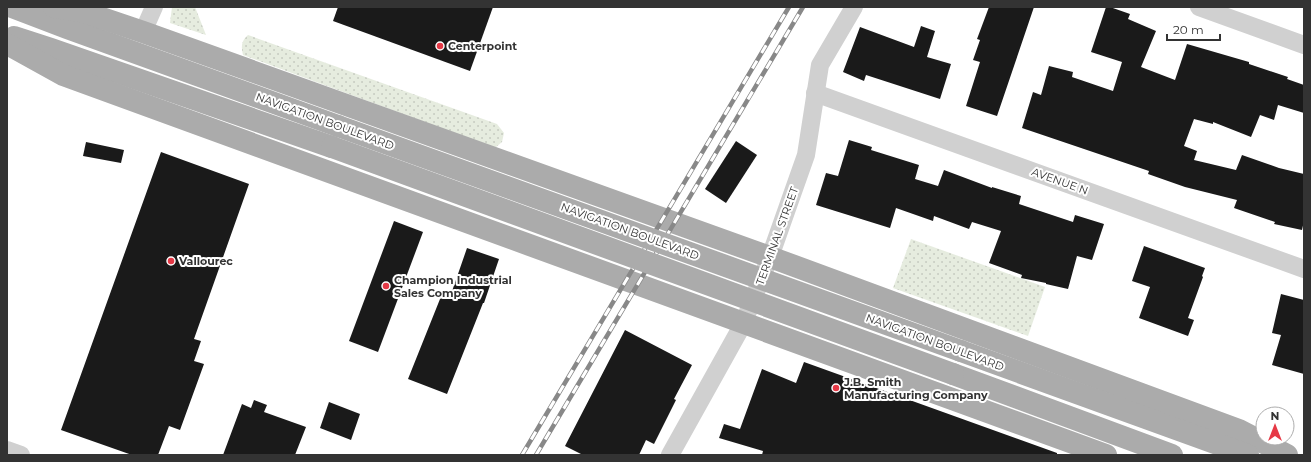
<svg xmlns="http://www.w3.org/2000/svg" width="1311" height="462" viewBox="0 0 1311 462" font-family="Montserrat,sans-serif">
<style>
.grass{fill:url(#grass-dots)}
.building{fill:#1a1a1a}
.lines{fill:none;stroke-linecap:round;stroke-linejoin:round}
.minor{stroke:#d0d0d0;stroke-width:18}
.primary{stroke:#ababab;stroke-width:22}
.rail-casing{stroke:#888;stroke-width:4.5}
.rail{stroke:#fff;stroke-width:3;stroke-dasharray:9;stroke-linecap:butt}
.primary-bridge{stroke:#ababab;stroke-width:22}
.poi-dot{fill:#e63946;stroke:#fff;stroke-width:1.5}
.labels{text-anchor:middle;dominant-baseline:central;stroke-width:4;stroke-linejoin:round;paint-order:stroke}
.poi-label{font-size:11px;font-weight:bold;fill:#333;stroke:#fff;text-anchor:start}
.street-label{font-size:11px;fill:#333;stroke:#fff}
</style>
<defs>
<pattern id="grass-dots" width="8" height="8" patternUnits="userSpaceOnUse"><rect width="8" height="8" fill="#e6ecdf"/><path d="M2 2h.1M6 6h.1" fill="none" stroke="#c6cbc0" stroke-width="1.8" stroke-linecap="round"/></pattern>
</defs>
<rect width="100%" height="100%" fill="#fff"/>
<g class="grass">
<path d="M172,7H195L206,35L170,23Z"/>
<path d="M248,35L497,124L504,133L502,142L495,148L243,55C241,47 241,41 248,35Z"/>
<path d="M911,239L1045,287L1028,336L893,288Z"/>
</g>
<g class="building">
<path d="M338,7H493L470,71L333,21Z"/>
<path d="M989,7H1034L997,116L966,106L980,62L973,60L980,40L977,39Z"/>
<path d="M1106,7H1110L1130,14L1128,19L1156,31L1141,67L1175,80L1187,44L1249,62V64L1288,77L1287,79L1304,85V113L1278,105L1274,120L1260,115L1251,137L1213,122V124L1194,119L1184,146L1197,151L1194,160L1236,170L1242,155L1279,168L1304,174V221L1302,230L1274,224L1275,222L1234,208L1237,200L1185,187L1148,174L1149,171L1022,128L1033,92L1041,95L1049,66L1073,72L1072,77L1113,91L1122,62L1091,52Z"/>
<path d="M921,26L935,31L927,57L951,64L940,99L866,75L864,81L843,72L860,27L914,47Z"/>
<path d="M849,140L872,147L871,150L919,165L915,179L938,186L944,170L992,188V187L1021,196L1019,204L1073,222L1075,215L1104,224L1092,260L1077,256L1068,289L1046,284V283L1021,278L1022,275L989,263L1001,231L972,222L969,229L934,216L933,221L896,208L890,228L816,205L826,173L838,176Z"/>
<path d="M736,141L757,155L726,203L705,189Z"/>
<path d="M86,142L124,150L121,163L83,156Z"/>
<path d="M161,152L249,184L194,339L201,341L194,361L204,364L180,430L169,426L158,455H132L61,430Z"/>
<path d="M394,221L423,232L378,352L349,341Z"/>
<path d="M1144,246L1205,268L1202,276L1203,277L1188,318L1194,320L1188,336L1139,318L1150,287L1132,281Z"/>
<path d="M467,248L499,259L484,303H483L447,394L408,379L442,294L450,297Z"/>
<path d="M1281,294L1304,300V374L1272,365L1281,335L1272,333Z"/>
<path d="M625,330L692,365L674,399L676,400L654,444L646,440L639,455H583L565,446Z"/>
<path d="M804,362L1057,453V455H762L763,451L719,438L724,424L740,429L762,369L796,383Z"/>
<path d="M254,400L267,405L264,412L306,427L295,455H223L242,404L251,408Z"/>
<path d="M329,402L360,414L351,440L320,428Z"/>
</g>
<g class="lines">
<g class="minor">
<path d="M1199,7L1304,45"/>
<path d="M143,32L154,7"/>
<path d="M815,93L1304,269"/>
<path d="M7,450L21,455"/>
<path d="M670,455L743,324L770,257L806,155L820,65L854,7"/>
</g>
<g class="primary">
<path d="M12,7L67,28L338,126"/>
<path d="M54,7L81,11L143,32L770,257L1239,430L1287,455"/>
<path d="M14,37L51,49L332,147"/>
<path d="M7,44L63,75L1106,455"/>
<path d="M961,351L1248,455"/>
<path d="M953,374L1172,455"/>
</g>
<defs>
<g id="rail">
<path d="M522,455L789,7"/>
<path d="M536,455L803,7"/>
</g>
</defs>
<use href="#rail" class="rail-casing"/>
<use href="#rail" class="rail"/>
<g class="primary-bridge">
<path d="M338,126L961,351"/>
<path d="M332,147L953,374"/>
</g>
</g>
<g class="poi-dot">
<circle cx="440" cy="46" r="4"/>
<circle cx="171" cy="261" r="4"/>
<circle cx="386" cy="286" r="4"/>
<circle cx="836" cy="388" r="4"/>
</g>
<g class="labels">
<g class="poi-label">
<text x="448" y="46">Centerpoint</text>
<text x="179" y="261">Vallourec</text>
<text x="394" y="280">Champion Industrial<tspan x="394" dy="13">Sales Company</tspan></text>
<text x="844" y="382">J.B. Smith<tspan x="844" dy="13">Manufacturing Company</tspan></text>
</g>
<g class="street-label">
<text transform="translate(325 121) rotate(20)">NAVIGATION BOULEVARD</text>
<text transform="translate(1060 181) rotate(20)">AVENUE N</text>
<text transform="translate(630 231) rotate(20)">NAVIGATION BOULEVARD</text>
<text transform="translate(777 236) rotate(-70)">TERMINAL STREET</text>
<text transform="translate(935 342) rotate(20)">NAVIGATION BOULEVARD</text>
</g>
</g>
<rect width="1311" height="462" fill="none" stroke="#333333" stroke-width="16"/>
<g transform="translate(1275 426)"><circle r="19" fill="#ffffff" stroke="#adadad"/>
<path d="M0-3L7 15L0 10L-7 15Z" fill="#e63946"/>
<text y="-6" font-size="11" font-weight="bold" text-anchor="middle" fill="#333333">N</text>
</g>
<path d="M1167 34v6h53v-6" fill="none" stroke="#333333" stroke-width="2"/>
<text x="1173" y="34" font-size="12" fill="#333333" stroke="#ffffff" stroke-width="3" paint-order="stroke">20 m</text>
</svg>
